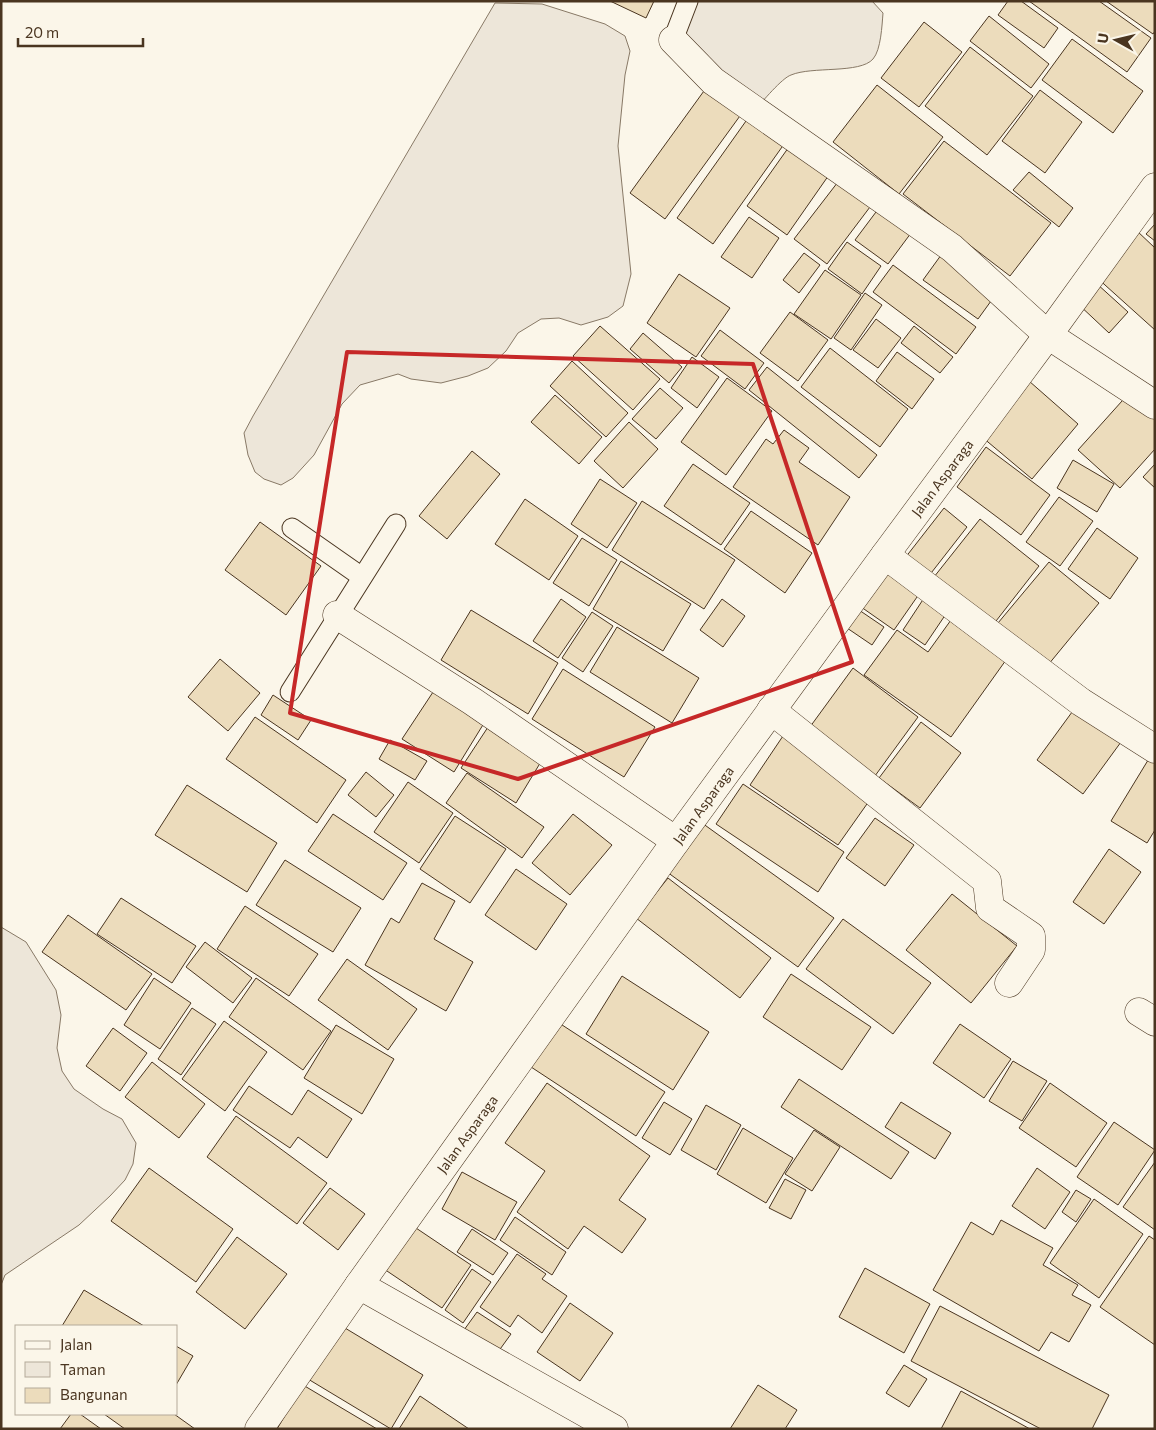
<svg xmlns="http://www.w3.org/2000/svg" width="1156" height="1430" viewBox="0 0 1156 1430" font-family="Commissioner,sans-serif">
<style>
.green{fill:#ede6d9;stroke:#887966}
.building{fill:#ecdcbc;stroke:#4a3520}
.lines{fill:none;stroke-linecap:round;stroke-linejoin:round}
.service-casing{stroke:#4a3520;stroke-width:21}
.minor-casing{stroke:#4a3520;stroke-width:29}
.tertiary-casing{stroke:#4a3520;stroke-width:29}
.service{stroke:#fbf6e9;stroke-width:19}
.minor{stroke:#fbf6e9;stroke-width:28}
.tertiary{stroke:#fbf6e9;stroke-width:28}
.marked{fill:none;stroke:#c62828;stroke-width:4;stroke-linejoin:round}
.labels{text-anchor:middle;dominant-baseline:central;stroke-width:4;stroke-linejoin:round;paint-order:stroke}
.street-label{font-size:14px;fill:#4a3520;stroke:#fbf6e9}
</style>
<rect width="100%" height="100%" fill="#fbf6e9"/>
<g class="green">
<path d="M690,1H872L883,13C882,25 881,50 873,59C860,74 812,66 791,75C782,78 762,102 755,110L681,29Z"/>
<path d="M495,3L542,4L605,24L625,36L630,51L625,75L618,146L631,274L623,306L608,317L581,325L559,318L541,319L518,333L506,351L488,368L468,376L441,383L411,379L398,374L360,385L342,404L314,455L293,478L281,485L264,479L255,472L248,455L244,433L253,416Z"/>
<path d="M1,927L26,942L56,990L61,1015L57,1048L62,1071L74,1089L103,1109L122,1119L136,1143L133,1164L125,1180L110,1196L79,1225L5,1275L1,1285Z"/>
</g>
<g class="building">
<path d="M610,1H654L646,18Z"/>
<path d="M1008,1H1021L1058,28L1044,48L998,15Z"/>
<path d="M1029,1H1099L1151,38L1127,72Z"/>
<path d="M1106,1H1155V31L1153,34Z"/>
<path d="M989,16L1049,64L1031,88L970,41Z"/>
<path d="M924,22L962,52L919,107L881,78Z"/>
<path d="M1072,39L1143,91L1113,133L1042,80Z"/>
<path d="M970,47L1033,96L987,155L925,106Z"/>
<path d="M709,84L745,109L665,219L630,193Z"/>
<path d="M877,85L943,137L899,194L833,142Z"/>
<path d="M1040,90L1082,122L1045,173L1002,141Z"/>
<path d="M751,114L787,140L713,244L677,218Z"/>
<path d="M944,141L1051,223L1010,276L903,194Z"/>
<path d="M791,144L831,172L787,235L747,206Z"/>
<path d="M1029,172L1073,208L1059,227L1013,190Z"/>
<path d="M841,178L873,203L827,264L794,239Z"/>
<path d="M882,204L914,229L888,264L855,240Z"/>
<path d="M749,217L779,238L752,278L721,257Z"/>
<path d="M1155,224V241L1146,234Z"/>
<path d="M1136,230L1155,248V330L1095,276Z"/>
<path d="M847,242L881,266L862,294L828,269Z"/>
<path d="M944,251L999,290L978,319L923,280Z"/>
<path d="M804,253L820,265L799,293L783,280Z"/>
<path d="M893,265L976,327L956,354L873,292Z"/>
<path d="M825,270L861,295L831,339L794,314Z"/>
<path d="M679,274L730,308L696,357L647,323Z"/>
<path d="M1096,283L1128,312L1109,333L1077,303Z"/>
<path d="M865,293L882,305L851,350L834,338Z"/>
<path d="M790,312L828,340L798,381L760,353Z"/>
<path d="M876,319L901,338L878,368L853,350Z"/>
<path d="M600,326L660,379L633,410L573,356Z"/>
<path d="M914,326L953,357L940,373L901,343Z"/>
<path d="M720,330L764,363L745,389L701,356Z"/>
<path d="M643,333L682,367L669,383L630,349Z"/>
<path d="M830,348L908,409L880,447L801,387Z"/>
<path d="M897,352L934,379L912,409L876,381Z"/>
<path d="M692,357L719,377L697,408L671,388Z"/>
<path d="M572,361L628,413L606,437L550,386Z"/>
<path d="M767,367L877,455L859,478L749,390Z"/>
<path d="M727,378L772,411L726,475L681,442Z"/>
<path d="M1029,381L1078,424L1032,479L982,437Z"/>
<path d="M660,388L683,408L656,439L632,419Z"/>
<path d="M1131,391L1155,412V449L1120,488L1078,450Z"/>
<path d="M555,395L602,437L579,464L531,422Z"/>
<path d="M629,422L658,449L623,488L594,461Z"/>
<path d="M784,430L809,448L799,462L850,497L818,545L733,487L766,439L773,444Z"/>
<path d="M986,447L1050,495L1021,535L957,487Z"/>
<path d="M472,451L500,474L447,539L419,516Z"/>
<path d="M1073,460L1114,484L1097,512L1057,488Z"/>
<path d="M693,464L750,503L721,545L664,506Z"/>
<path d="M1155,464V488L1143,477Z"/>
<path d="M600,479L637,503L607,548L571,524Z"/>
<path d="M1059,497L1093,521L1060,566L1026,542Z"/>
<path d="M525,499L578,536L549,580L495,544Z"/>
<path d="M642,501L735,560L704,609L612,550Z"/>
<path d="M944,508L967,527L928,577L905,558Z"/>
<path d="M751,511L812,553L785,593L724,549Z"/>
<path d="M980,519L1039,566L989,630L930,582Z"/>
<path d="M260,522L321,566L286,615L225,570Z"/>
<path d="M1097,528L1138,558L1110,599L1068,569Z"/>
<path d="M582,538L617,560L589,606L553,583Z"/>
<path d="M884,559L924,587L894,630L854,602Z"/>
<path d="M621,561L691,604L663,651L593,609Z"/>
<path d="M1049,562L1099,603L1048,665L998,623Z"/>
<path d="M928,592L950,608L925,645L903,630Z"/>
<path d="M561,599L586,617L558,658L533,641Z"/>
<path d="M722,599L745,616L723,647L700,630Z"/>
<path d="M471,610L558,663L528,714L441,660Z"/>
<path d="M859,610L884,627L872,645L847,628Z"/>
<path d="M592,612L613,626L583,672L562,658Z"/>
<path d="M956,613L1011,653L951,737L864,675L897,630L928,652Z"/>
<path d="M617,627L699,678L672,723L590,672Z"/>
<path d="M220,659L260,693L228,731L188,697Z"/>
<path d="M853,668L918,717L872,780L807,731Z"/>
<path d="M563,669L655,727L624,777L532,719Z"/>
<path d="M439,683L489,715L454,772L402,739Z"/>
<path d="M273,695L311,720L298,740L261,715Z"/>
<path d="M1075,708L1121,742L1083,794L1037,760Z"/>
<path d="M255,717L346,780L317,823L226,759Z"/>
<path d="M492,721L545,755L516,803L461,768Z"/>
<path d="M921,722L961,753L920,808L879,778Z"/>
<path d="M785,733L874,794L838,845L750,785Z"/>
<path d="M390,740L427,761L415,780L379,759Z"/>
<path d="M1153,752L1155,753V830L1147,843L1111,821Z"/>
<path d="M366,772L394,795L376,817L348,795Z"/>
<path d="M467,773L544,827L522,858L446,803Z"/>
<path d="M408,782L453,813L419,863L374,832Z"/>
<path d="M743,784L844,852L818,892L716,824Z"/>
<path d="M187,785L277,843L247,892L155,835Z"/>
<path d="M333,814L407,863L383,900L308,851Z"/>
<path d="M573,814L612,845L570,895L532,863Z"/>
<path d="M455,816L506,849L470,903L420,869Z"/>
<path d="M875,818L914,845L885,886L846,858Z"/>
<path d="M702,823L834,918L798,967L667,872Z"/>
<path d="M1109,849L1141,872L1104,924L1073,902Z"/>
<path d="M285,860L361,908L333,952L256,905Z"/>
<path d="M516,869L567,904L536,950L485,915Z"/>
<path d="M668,878L771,958L740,998L636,918Z"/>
<path d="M422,883L455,901L434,939L473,962L446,1011L365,965L391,918L399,923Z"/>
<path d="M952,894L1017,946L971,1003L906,950Z"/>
<path d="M121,898L196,946L172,983L97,934Z"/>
<path d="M245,906L318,954L289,996L217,949Z"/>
<path d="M68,915L152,974L126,1010L42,952Z"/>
<path d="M843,919L931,983L893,1034L806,969Z"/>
<path d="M205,942L252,978L233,1003L186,967Z"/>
<path d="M347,959L417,1009L388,1050L318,1000Z"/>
<path d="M791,974L871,1027L842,1070L763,1017Z"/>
<path d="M622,976L709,1032L673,1090L586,1034Z"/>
<path d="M154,978L191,1003L160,1049L124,1025Z"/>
<path d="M256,978L331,1031L303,1070L229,1017Z"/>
<path d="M192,1008L216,1024L181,1075L158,1059Z"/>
<path d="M224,1021L267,1052L225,1111L182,1079Z"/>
<path d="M556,1021L665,1092L636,1136L528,1065Z"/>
<path d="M960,1024L1011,1059L984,1098L933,1063Z"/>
<path d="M336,1025L394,1059L362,1114L304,1078Z"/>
<path d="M113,1028L147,1053L120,1091L86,1066Z"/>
<path d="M1013,1061L1047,1081L1022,1121L989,1101Z"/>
<path d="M152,1062L205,1104L179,1138L125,1097Z"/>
<path d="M799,1079L909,1152L891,1179L781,1107Z"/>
<path d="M547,1083L650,1156L619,1200L646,1219L622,1253L584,1226L568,1249L517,1212L545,1171L505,1143Z"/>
<path d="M1050,1083L1107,1123L1076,1167L1019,1128Z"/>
<path d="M249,1086L292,1115L308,1090L352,1119L327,1158L298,1137L290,1148L233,1110Z"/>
<path d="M664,1102L692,1119L670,1155L642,1138Z"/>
<path d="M901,1102L951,1133L935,1159L885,1127Z"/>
<path d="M706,1105L741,1125L716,1170L681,1150Z"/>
<path d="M236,1116L327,1183L297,1224L207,1157Z"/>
<path d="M1114,1122L1155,1150L1118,1205L1077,1177Z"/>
<path d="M743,1128L793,1158L766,1203L717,1174Z"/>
<path d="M814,1130L840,1147L812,1191L785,1174Z"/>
<path d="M1155,1162V1230L1123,1207Z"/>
<path d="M149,1168L233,1229L196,1282L111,1221Z"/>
<path d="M1037,1168L1070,1192L1045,1229L1012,1206Z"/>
<path d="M462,1172L517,1202L495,1240L442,1209Z"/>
<path d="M785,1179L806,1190L791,1219L769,1208Z"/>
<path d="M330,1188L365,1214L338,1250L303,1223Z"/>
<path d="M1076,1190L1091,1199L1076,1222L1062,1212Z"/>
<path d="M1094,1199L1143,1234L1099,1298L1050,1263Z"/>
<path d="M515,1217L566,1252L552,1275L500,1240Z"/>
<path d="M1001,1220L1053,1248L1043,1265L1078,1285L1072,1295L1091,1305L1069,1342L1051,1332L1039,1351L933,1290L971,1222L993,1235Z"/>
<path d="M413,1226L471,1265L442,1308L384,1269Z"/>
<path d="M472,1229L508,1253L493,1275L457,1252Z"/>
<path d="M1149,1236L1155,1240V1345L1100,1307Z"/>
<path d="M237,1237L287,1274L245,1329L196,1292Z"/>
<path d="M517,1254L546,1274L542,1279L567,1296L542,1333L518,1315L510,1327L480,1307Z"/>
<path d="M865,1268L930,1304L904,1353L839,1317Z"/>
<path d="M472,1269L491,1282L463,1323L445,1310Z"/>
<path d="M84,1290L144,1326H62Z"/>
<path d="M570,1303L613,1333L580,1381L537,1352Z"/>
<path d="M940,1306L1109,1395L1092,1429H1041L911,1361Z"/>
<path d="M477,1312L511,1334L498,1352L464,1330Z"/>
<path d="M335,1322L423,1375L391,1429L303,1376Z"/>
<path d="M176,1346L193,1356L176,1385Z"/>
<path d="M904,1365L927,1379L909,1407L886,1393Z"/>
<path d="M303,1385L377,1429H277Z"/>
<path d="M758,1385L797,1410L785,1429H730Z"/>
<path d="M961,1391L1030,1429H941Z"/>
<path d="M420,1396L469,1429H399Z"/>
<path d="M71,1414H80L101,1429H60Z"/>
<path d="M104,1414H174L195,1429H125Z"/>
</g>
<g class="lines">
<defs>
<g id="service">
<path d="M673,40L688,1"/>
<path d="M292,528L362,577"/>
<path d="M290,692L396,524"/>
</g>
<g id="minor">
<path d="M673,40L713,81L952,248L1048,335L1155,405"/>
<path d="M885,555L1081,702L1155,749"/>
<path d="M337,615L472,701L676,841"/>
<path d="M771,710L987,881L990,908L1031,936V950L1009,983"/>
<path d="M1139,1012L1155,1022"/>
<path d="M359,1285L614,1429"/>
</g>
<path id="tertiary" d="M259,1429L359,1285L676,841L885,555L1048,335L1155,187"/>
</defs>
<use href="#service" class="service-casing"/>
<use href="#minor" class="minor-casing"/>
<use href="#tertiary" class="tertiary-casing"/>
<use href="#service" class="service"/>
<use href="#minor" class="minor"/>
<use href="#tertiary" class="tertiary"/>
</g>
<path class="marked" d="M347,352L753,364L852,662L518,779L290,713Z"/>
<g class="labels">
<g class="street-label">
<text transform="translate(942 478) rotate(-53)">Jalan Asparaga</text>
<text transform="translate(703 805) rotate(-54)">Jalan Asparaga</text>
<text transform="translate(467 1134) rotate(-54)">Jalan Asparaga</text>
</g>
</g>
<rect width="1156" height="1430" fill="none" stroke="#4a3520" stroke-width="5"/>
<rect x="15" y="1325" width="162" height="90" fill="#fbf6e9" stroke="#b4a999"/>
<rect x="25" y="1341" width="25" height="8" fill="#fbf6e9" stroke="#b4a999"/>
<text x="60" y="1350" font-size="15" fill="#4a3520">Jalan</text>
<rect x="25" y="1362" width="25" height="15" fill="#ede6d9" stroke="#b4a999"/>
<text x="60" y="1375" font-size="15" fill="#4a3520">Taman</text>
<rect x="25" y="1388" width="25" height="15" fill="#ecdcbc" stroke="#b4a999"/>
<text x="60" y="1400" font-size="15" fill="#4a3520">Bangunan</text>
<g transform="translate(1116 40) rotate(278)" stroke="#fbf6e9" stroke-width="4" paint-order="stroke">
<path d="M0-4L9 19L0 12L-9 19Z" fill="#4a3520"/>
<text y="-8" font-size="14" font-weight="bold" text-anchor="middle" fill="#4a3520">U</text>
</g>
<path d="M18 38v8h125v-8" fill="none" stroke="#4a3520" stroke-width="2.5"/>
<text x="25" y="38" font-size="15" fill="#4a3520" stroke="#fbf6e9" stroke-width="4" paint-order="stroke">20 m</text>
</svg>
